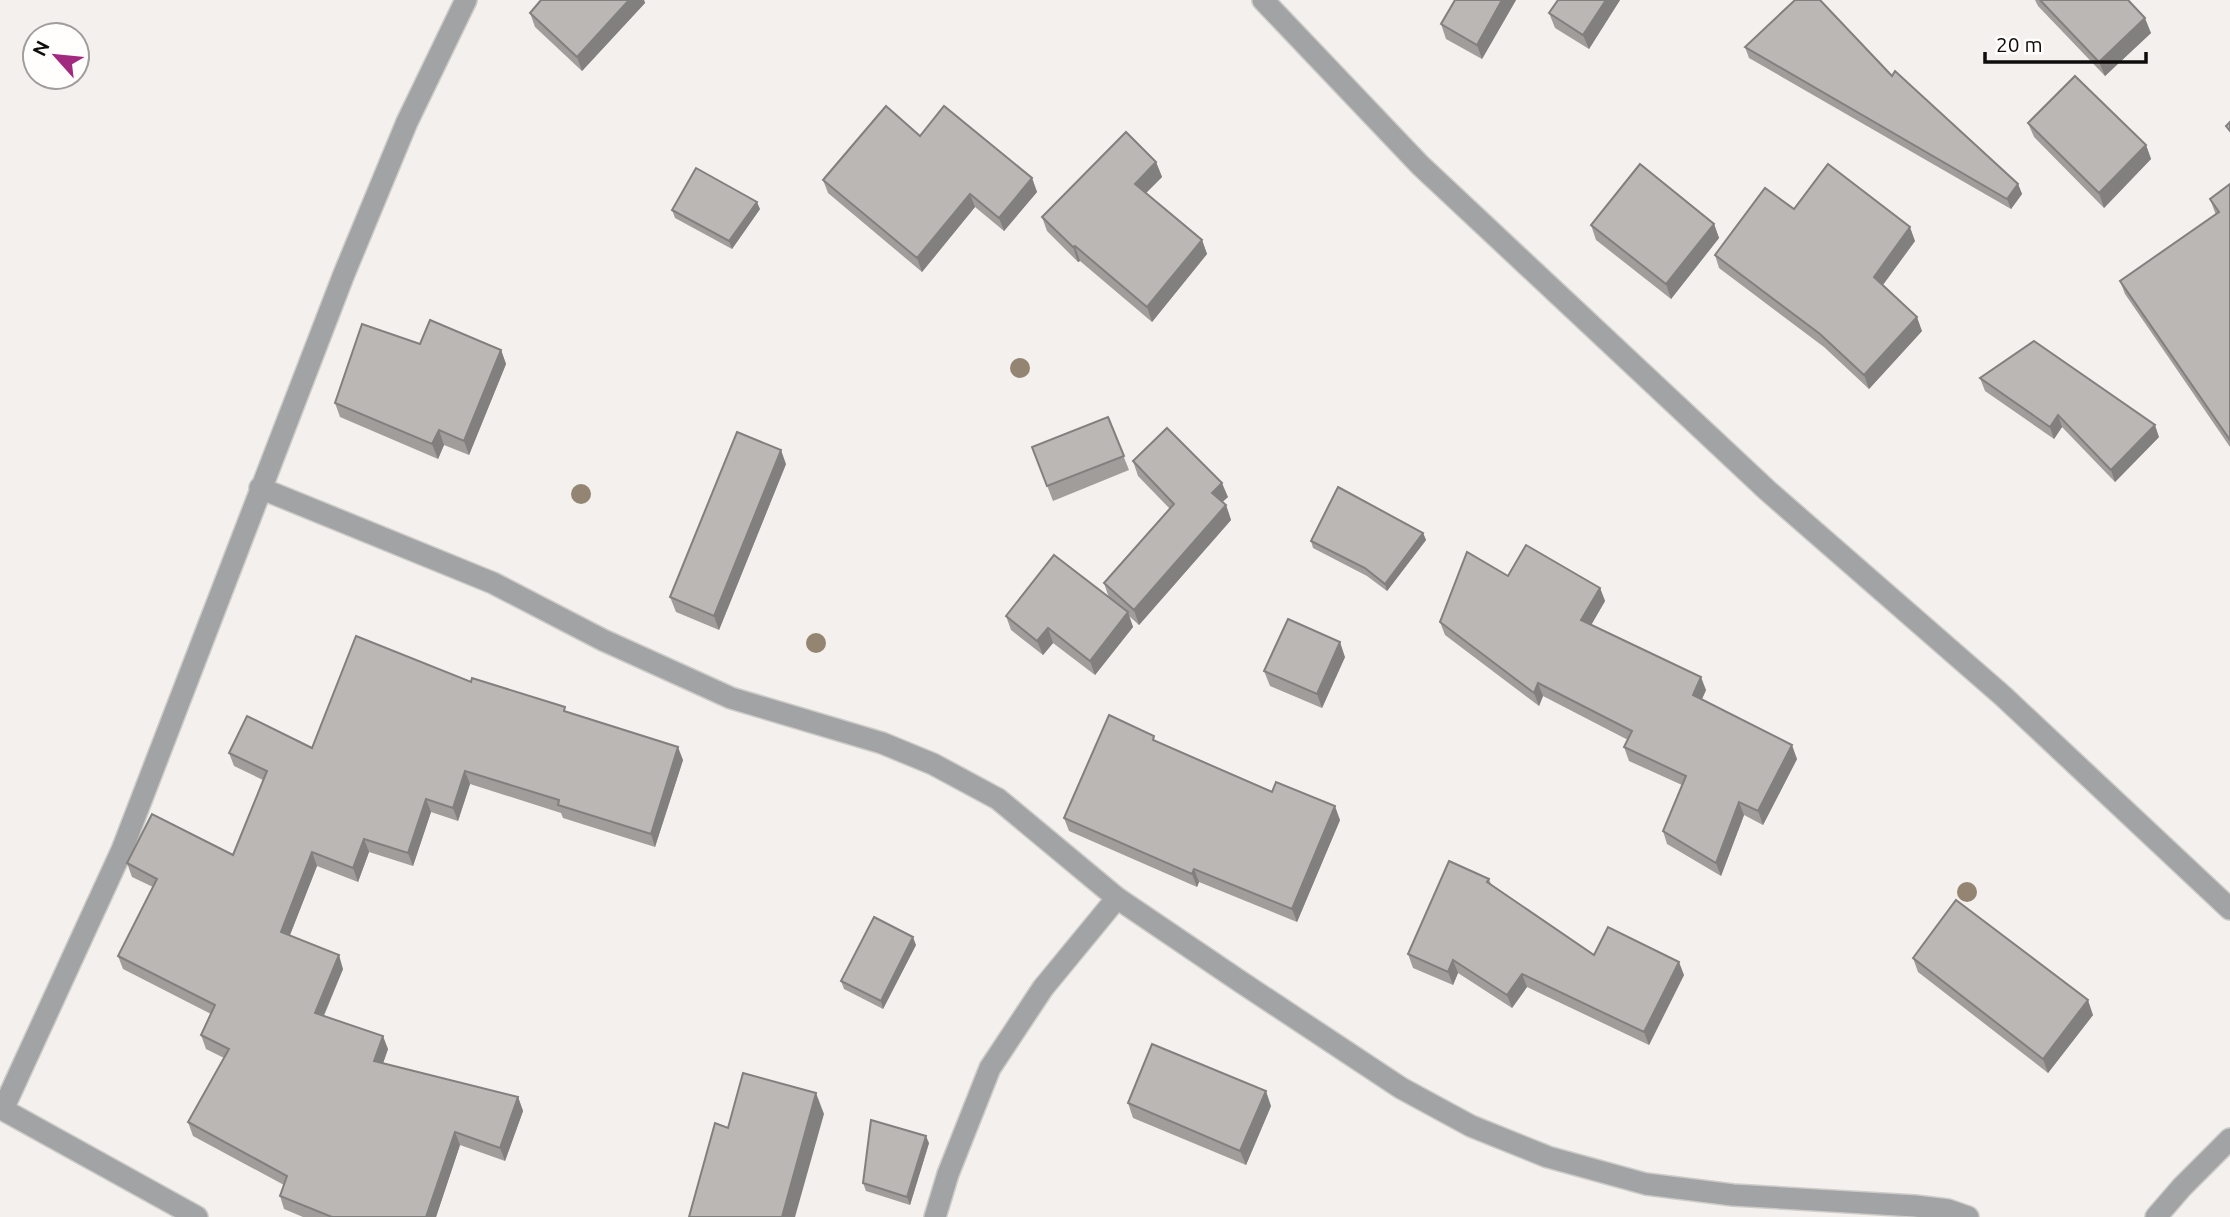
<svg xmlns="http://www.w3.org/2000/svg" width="2230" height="1217" viewBox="0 0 2230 1217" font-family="Ubuntu,sans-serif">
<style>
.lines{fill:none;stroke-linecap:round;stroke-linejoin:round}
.minor-casing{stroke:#ceccc9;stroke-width:24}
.minor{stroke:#a1a3a4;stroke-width:21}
.tree{fill:#938571}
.wall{fill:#a09d9b}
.shaded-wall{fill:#82807e}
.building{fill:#bab7b4;stroke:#82807e;stroke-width:2}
</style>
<rect width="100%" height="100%" fill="#f3f0ed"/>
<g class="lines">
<defs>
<g id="minor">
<path d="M1263,0L1420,165L1768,491L2003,696L2230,909"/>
<path d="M260,488L493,583L603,640L731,698L882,743L933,764L998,799L1117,898L1241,982L1401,1088L1471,1126L1548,1157L1646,1184L1733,1195L1915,1206L1948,1210L1968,1217"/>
<path d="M0,1108L197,1217"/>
<path d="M3,1109L122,850L344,274L407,122L466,0"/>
<path d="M935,1217L948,1174L990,1068L1043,988L1117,898"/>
<path d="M2156,1217L2182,1187L2230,1139"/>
</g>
</defs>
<use href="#minor" class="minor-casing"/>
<use href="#minor" class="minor"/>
</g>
<g class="tree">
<circle cx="1020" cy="368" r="10"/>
<circle cx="581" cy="494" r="10"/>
<circle cx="816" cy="643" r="10"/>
<circle cx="1967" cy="892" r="10"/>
</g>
<g class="wall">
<path d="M541,0H644L645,3L582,71L535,27L530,13Z"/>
<path d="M1516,0L1482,59L1446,39L1441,24Z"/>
<path d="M1558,0H1620L1589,49L1555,28L1549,13Z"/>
<path d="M2035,0H2128L2151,33L2105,76L2038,6Z"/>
<path d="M1745,47L1892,76L2018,184L2022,194L2011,209L1749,58Z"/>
<path d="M2028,123L2146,145L2151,159L2104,208L2034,137Z"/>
<path d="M920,136L1032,178L1037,192L1004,231L975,207L922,272L828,193L823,180Z"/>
<path d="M1156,162L1162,177L1146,193L1202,240L1207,254L1152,322L1080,261L1078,262L1047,231L1042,217Z"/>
<path d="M2230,184V447L2125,294L2120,281L2216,215L2210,199Z"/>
<path d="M760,209L732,249L675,218L672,210Z"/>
<path d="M1794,209L1915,241L1883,285L1922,331L1869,389L1824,347L1719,268L1715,255Z"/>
<path d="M1714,224L1719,238L1671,299L1596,240L1591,225Z"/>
<path d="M420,344L501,350L506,364L469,455L444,445L438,459L340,417L335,403Z"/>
<path d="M1980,378L2159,437L2115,482L2062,427L2054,439L1985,391Z"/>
<path d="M1108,417L1129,470L1053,501L1032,447Z"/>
<path d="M1133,461L1228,497L1222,502L1226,505L1231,520L1139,625L1129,616L1133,627L1095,675L1053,643L1043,655L1011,630L1006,616L1109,598L1104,583L1170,509L1138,476Z"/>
<path d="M786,464L719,630L676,612L670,597Z"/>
<path d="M1423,533L1426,540L1387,591L1367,576L1313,548L1311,541Z"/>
<path d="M1508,576L1600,588L1605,601L1591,625L1706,690L1702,699L1797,759L1763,825L1744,815L1721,876L1667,844L1663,831L1682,785L1629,761L1624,747L1628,740L1543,696L1539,706L1445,635L1440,622Z"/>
<path d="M1345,657L1322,708L1270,686L1264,671Z"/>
<path d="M471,682L567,712L683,760L655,847L563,818L561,813L470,784L458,821L431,812L413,866L369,852L358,882L317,866L290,935L343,969L324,1016L388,1049L383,1063L518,1097L523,1111L505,1161L460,1145L436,1217H303L284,1209L280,1196L284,1185L193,1136L188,1122L224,1058L206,1049L201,1035L211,1014L123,969L118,956L153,887L132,877L127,863L233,855L263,780L234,766L229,753L312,748Z"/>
<path d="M1156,741L1340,820L1297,922L1199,882L1197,887L1069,831L1064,818Z"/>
<path d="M1489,879L1491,884L1594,955L1684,975L1649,1045L1527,987L1512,1008L1458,973L1453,985L1413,968L1408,954Z"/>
<path d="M916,945L883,1009L844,989L841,981Z"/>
<path d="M1913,958L2093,1015L2048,1073L1918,972Z"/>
<path d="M1128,1103L1271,1106L1246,1165L1133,1118Z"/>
<path d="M929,1143L910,1205L866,1191L863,1183Z"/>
</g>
<g class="shaded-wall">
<path d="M629,0H644L645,3L582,71L577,57Z"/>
<path d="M1502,0H1516L1482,59L1477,45Z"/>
<path d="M1606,0H1620L1589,49L1583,35Z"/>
<path d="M2145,18L2151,33L2105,76L2099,62Z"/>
<path d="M2146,145L2151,159L2104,208L2099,193Z"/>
<path d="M1156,162L1162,177L1140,199L1135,184Z"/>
<path d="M1032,178L1037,192L1004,231L999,218Z"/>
<path d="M2018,184L2022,194L2011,209L2007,199Z"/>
<path d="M970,194L975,207L922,272L917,258Z"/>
<path d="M757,202L760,209L732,249L729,241Z"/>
<path d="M1714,224L1719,238L1671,299L1666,284Z"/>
<path d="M1910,227L1915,241L1879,290L1874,277Z"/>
<path d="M1202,240L1207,254L1152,322L1147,307Z"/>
<path d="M1075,246L1080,261L1078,262L1073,247Z"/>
<path d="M1917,317L1922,331L1869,389L1864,375Z"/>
<path d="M501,350L506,364L469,455L464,441Z"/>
<path d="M2058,415L2062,427L2054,439L2050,427Z"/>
<path d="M2155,425L2159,437L2115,482L2111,470Z"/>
<path d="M439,430L444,445L438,459L432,444Z"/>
<path d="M781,450L786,464L719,630L714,616Z"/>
<path d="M1222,483L1228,497L1217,507L1212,493Z"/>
<path d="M1226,505L1231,520L1139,625L1134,610Z"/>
<path d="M1423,533L1426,540L1387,591L1385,584Z"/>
<path d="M1600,588L1605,601L1586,634L1581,620Z"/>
<path d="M1128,612L1133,627L1095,675L1090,661Z"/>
<path d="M1048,628L1053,643L1043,655L1037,641Z"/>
<path d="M1340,642L1345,657L1322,708L1317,694Z"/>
<path d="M1701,677L1706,690L1698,708L1693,695Z"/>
<path d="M1538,683L1543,696L1539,706L1534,693Z"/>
<path d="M1792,745L1797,759L1763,825L1758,811Z"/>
<path d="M678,747L683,760L655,847L651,834Z"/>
<path d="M465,771L470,784L458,821L453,808Z"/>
<path d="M426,799L431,812L413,866L408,853Z"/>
<path d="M1739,802L1744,815L1721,876L1716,863Z"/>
<path d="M1335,806L1340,820L1297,922L1292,909Z"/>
<path d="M364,839L369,852L358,882L353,868Z"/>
<path d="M312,852L317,866L286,945L281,932Z"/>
<path d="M1194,869L1199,882L1197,887L1192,874Z"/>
<path d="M913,937L916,945L883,1009L881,1001Z"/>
<path d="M339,955L343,969L319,1026L315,1013Z"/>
<path d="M1453,960L1458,973L1453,985L1448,972Z"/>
<path d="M1679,962L1684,975L1649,1045L1644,1032Z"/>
<path d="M1522,974L1527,987L1512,1008L1507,995Z"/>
<path d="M2088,1000L2093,1015L2048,1073L2043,1059Z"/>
<path d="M383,1036L388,1049L379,1075L374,1061Z"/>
<path d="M1266,1091L1271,1106L1246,1165L1240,1151Z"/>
<path d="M816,1093L824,1114L795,1217H782Z"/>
<path d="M518,1097L523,1111L505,1161L500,1148Z"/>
<path d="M455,1132L460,1145L436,1217H426Z"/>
<path d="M926,1136L929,1143L910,1205L907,1197Z"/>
</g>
<g class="building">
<path d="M541,0H629L577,57L530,13Z"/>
<path d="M1455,0H1502L1477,45L1441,24Z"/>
<path d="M1558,0H1606L1583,35L1549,13Z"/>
<path d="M1795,0H1820L1892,76L1895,71L2018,184L2007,199L1745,47Z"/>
<path d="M2040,0H2128L2145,18L2099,62Z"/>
<path d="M2075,76L2146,145L2099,193L2028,123Z"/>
<path d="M886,106L920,136L944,106L1032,178L999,218L970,194L917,258L823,180Z"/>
<path d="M2230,122V131L2226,126Z"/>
<path d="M1126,132L1156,162L1135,184L1202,240L1147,307L1075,246L1073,247L1042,217Z"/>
<path d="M1640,164L1714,224L1666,284L1591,225Z"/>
<path d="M1828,164L1910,227L1874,277L1917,317L1864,375L1820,334L1715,255L1765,188L1794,209Z"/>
<path d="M696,168L757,202L729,241L672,210Z"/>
<path d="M2230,184V440L2120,281L2219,212L2210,199Z"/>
<path d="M430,320L501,350L464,441L439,430L432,444L335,403L362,324L420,344Z"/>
<path d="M2034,341L2155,425L2111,470L2058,415L2050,427L1980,378Z"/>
<path d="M1108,417L1124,456L1047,486L1032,447Z"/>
<path d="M1167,428L1222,483L1212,493L1226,505L1134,610L1104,583L1174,504L1133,461Z"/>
<path d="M737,432L781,450L714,616L670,597Z"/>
<path d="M1338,487L1423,533L1385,584L1365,568L1311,541Z"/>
<path d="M1526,545L1600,588L1581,620L1701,677L1693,695L1792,745L1758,811L1739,802L1716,863L1663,831L1686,776L1624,747L1632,731L1538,683L1534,693L1440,622L1467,552L1508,576Z"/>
<path d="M1054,555L1128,612L1090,661L1048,628L1037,641L1006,616Z"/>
<path d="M1288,619L1340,642L1317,694L1264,671Z"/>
<path d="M356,636L471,682L472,678L565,707L564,711L678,747L651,834L558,805L559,800L465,771L453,808L426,799L408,853L364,839L353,868L312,852L281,932L339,955L315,1013L383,1036L374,1061L518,1097L500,1148L455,1132L426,1217H332L280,1196L287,1176L188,1122L229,1049L201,1035L215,1005L118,956L157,879L127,863L152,814L233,855L267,771L229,753L247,716L312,748Z"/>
<path d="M1109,715L1154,736L1153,740L1272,792L1276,782L1335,806L1292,909L1194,869L1192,874L1064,818Z"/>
<path d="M1449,861L1489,879L1487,882L1594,955L1608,927L1679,962L1644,1032L1522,974L1507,995L1453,960L1448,972L1408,954Z"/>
<path d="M1956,900L2088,1000L2043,1059L1913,958Z"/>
<path d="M874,917L913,937L881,1001L841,981Z"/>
<path d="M1152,1044L1266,1091L1240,1151L1128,1103Z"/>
<path d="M743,1073L816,1093L782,1217H689L715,1123L728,1128Z"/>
<path d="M871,1120L926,1136L907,1197L863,1183Z"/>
</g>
<g transform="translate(56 56) rotate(297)"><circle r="33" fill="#fffefd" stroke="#9f9e9d" stroke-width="2"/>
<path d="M0-5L12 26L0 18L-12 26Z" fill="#a22980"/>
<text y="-10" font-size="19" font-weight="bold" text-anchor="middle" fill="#0e0d0c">N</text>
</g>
<path d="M1985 52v10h161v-10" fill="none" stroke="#0e0d0c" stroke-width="3.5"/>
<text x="1996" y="52" font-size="21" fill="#0e0d0c" stroke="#fffefd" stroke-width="5" paint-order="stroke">20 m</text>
</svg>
